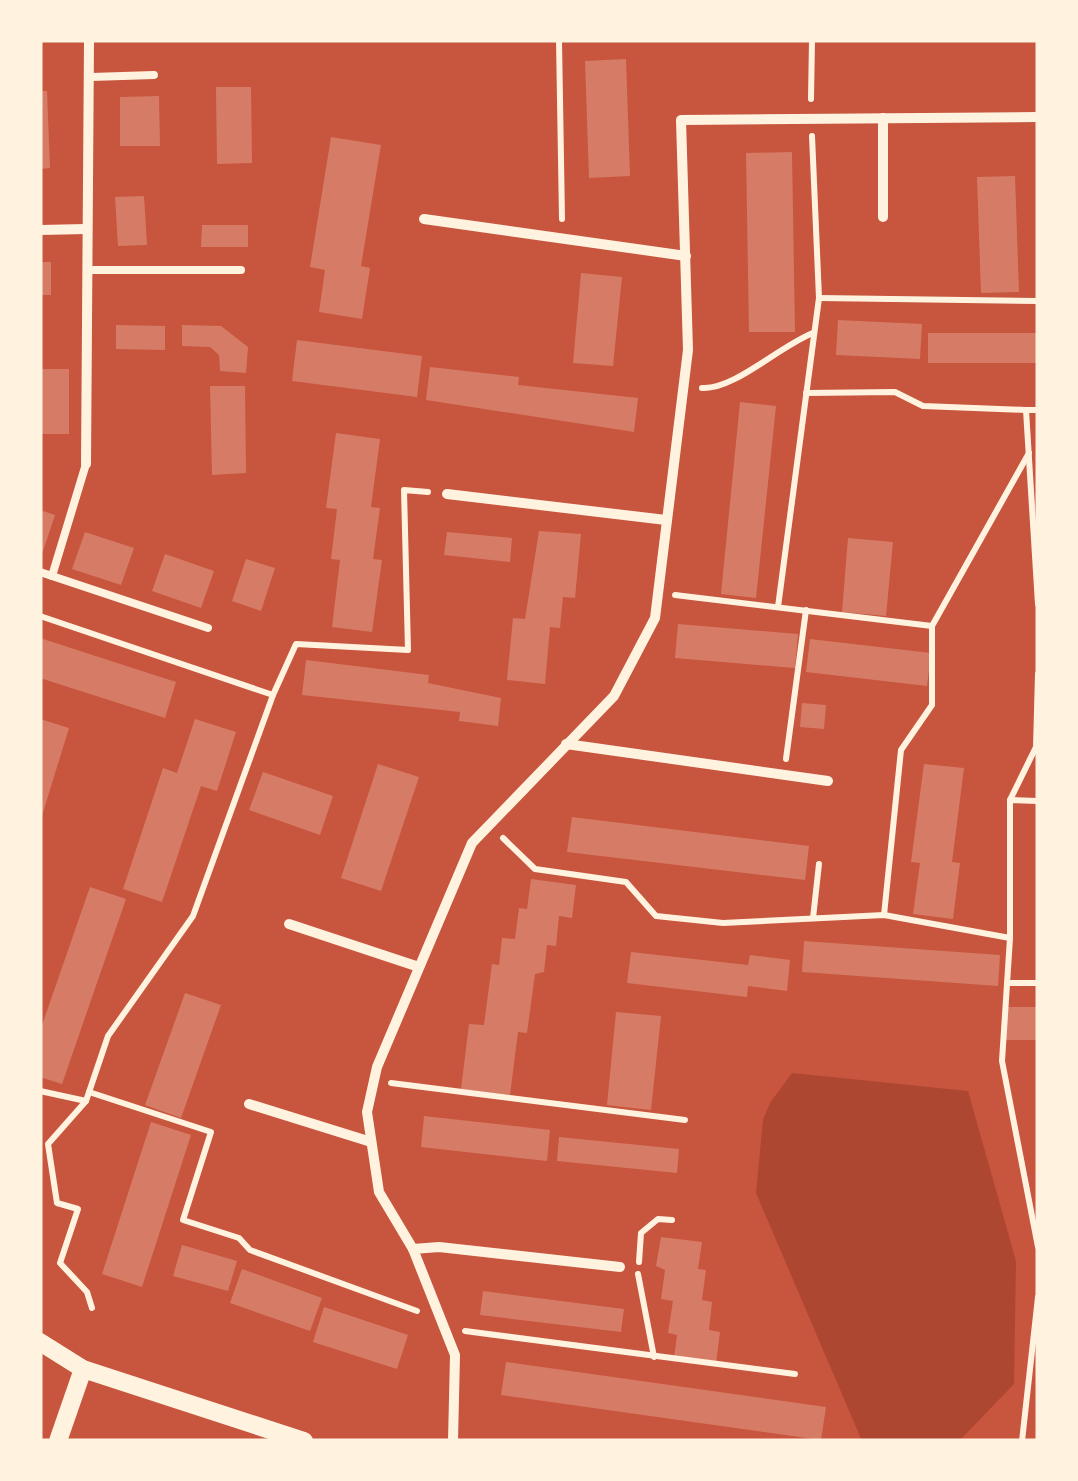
<svg xmlns="http://www.w3.org/2000/svg" width="1078" height="1481" viewBox="0 0 1078 1481" font-family="Roboto,sans-serif">
<style>
.green{fill:#ae4732}
.building{fill:#d67c66}
.lines{fill:none;stroke-linecap:round;stroke-linejoin:round}
.path{stroke:#fff3e0;stroke-width:6}
.service{stroke:#fff3e0;stroke-width:8}
.minor{stroke:#fff3e0;stroke-width:10}
.tertiary{stroke:#fff3e0;stroke-width:18}
</style>
<rect width="100%" height="100%" fill="#c8553d"/>
<path class="green" d="M792,1073L968,1091L1016,1261L1014,1384L959,1441H862L756,1193L763,1120L770,1103Z"/>
<g class="building">
<path d="M626,59L630,176L589,178L585,61Z"/>
<path d="M216,87H251L252,163L217,164Z"/>
<path d="M40,91H47L50,168L40,169Z"/>
<path d="M159,96L160,146H120V97Z"/>
<path d="M331,137L381,145L361,266L370,268L362,319L319,312L325,270L310,267Z"/>
<path d="M792,152L795,332H749L746,153Z"/>
<path d="M1015,176L1019,292L981,293L977,177Z"/>
<path d="M144,196L147,245L118,246L115,197Z"/>
<path d="M202,225H248V247H201Z"/>
<rect x="40" y="262" width="11" height="33"/>
<path d="M581,273L622,277L613,366L573,363Z"/>
<path d="M838,320L922,324L920,359L836,355Z"/>
<path d="M116,325L165,326V350L116,349Z"/>
<path d="M182,325L221,326L248,347L246,373L220,371L219,355L210,347L182,346Z"/>
<rect x="928" y="333" width="110" height="30"/>
<path d="M297,340L422,356L417,397L292,381Z"/>
<path d="M430,367L519,377L518,385L638,398L634,432L426,400Z"/>
<rect x="40" y="369" width="29" height="65"/>
<path d="M210,386H245L246,473L212,475Z"/>
<path d="M740,402L776,406L756,598L721,594Z"/>
<path d="M336,433L380,439L371,507L380,508L373,559L382,560L372,632L332,627L340,560L331,559L337,509L326,508Z"/>
<path d="M40,510L55,515L41,557L40,556Z"/>
<path d="M539,531L581,534L575,598L563,597L560,628L550,627L545,684L507,680L513,618L525,619Z"/>
<path d="M85,532L134,548L121,585L72,569Z"/>
<path d="M447,532L512,538L510,562L444,555Z"/>
<path d="M848,538L893,542L886,616L842,612Z"/>
<path d="M165,554L214,571L201,608L152,591Z"/>
<path d="M246,559L275,568L261,611L232,601Z"/>
<path d="M678,624L798,634L795,668L675,658Z"/>
<path d="M40,638L176,682L165,718L40,678Z"/>
<path d="M810,639L931,653L927,686L806,672Z"/>
<path d="M306,660L429,675L428,683L501,698L498,726L459,721L460,712L302,695Z"/>
<path d="M802,703L826,705L824,729L800,727Z"/>
<path d="M40,719L69,728L41,819H40Z"/>
<path d="M195,719L236,732L217,791L201,786L162,902L123,889L163,768L177,773Z"/>
<path d="M378,764L419,777L381,891L341,878Z"/>
<path d="M924,764L964,768L952,862L960,863L953,919L913,914L920,863L911,862Z"/>
<path d="M263,772L333,796L320,835L249,810Z"/>
<path d="M572,817L809,846L805,880L567,852Z"/>
<path d="M531,879L576,885L572,918L559,916L556,946L547,945L544,972L535,974L527,1033L518,1032L510,1095L461,1089L469,1024L484,1025L492,964L499,965L502,938L515,939L519,908L527,909Z"/>
<path d="M90,887L126,899L62,1084L40,1077V1031Z"/>
<path d="M804,941L1000,955L998,986L802,972Z"/>
<path d="M631,952L748,965L750,955L790,960L787,991L748,986L747,997L627,983Z"/>
<path d="M185,993L221,1005L181,1118L145,1105Z"/>
<rect x="1006" y="1007" width="32" height="33"/>
<path d="M616,1012L661,1016L651,1110L607,1105Z"/>
<path d="M424,1116L550,1130L547,1161L421,1147Z"/>
<path d="M151,1122L191,1135L142,1287L102,1274Z"/>
<path d="M559,1137L679,1149L677,1173L557,1161Z"/>
<path d="M661,1237L702,1242L698,1269L706,1270L702,1300L712,1302L709,1330L720,1332L716,1364L674,1358L677,1335L668,1333L673,1301L661,1299L665,1270L656,1266Z"/>
<path d="M182,1245L237,1261L228,1291L173,1276Z"/>
<path d="M242,1269L322,1298L310,1331L230,1303Z"/>
<path d="M483,1291L624,1309L621,1332L480,1315Z"/>
<path d="M324,1307L408,1335L397,1369L313,1342Z"/>
<path d="M506,1362L826,1407L821,1440L501,1395Z"/>
</g>
<g class="lines">
<g class="path">
<path d="M559,40L562,219"/>
<path d="M811,99L812,40"/>
<path d="M819,298L1038,301"/>
<path d="M702,388C734,390 778,347 813,333"/>
<path d="M806,393L895,392L923,406L1026,410"/>
<path d="M1038,410H1026L1038,604"/>
<path d="M675,595L932,626"/>
<path d="M778,607L819,298L812,136"/>
<path d="M40,616L273,695L296,644L408,650L404,490L428,492"/>
<path d="M786,759L806,610"/>
<path d="M1010,800L1036,747L1038,674"/>
<path d="M1038,801L1010,800V938L1002,1061L1038,1247"/>
<path d="M503,838L535,869L626,882L656,916L723,923L884,915L1010,938"/>
<path d="M884,915L901,750L932,705V626L1029,453"/>
<path d="M813,918L819,864"/>
<path d="M1007,983H1038"/>
<path d="M391,1083L685,1120"/>
<path d="M40,1091L86,1101"/>
<path d="M89,1092L211,1132L183,1220L239,1238L250,1250L417,1311"/>
<path d="M639,1262L641,1233L658,1219L672,1220"/>
<path d="M638,1274L654,1357"/>
<path d="M92,1308L87,1292L60,1263L78,1209L57,1203L48,1144L86,1101L108,1036L193,916L273,695"/>
<path d="M465,1331L795,1374"/>
<path d="M1022,1441L1038,1297"/>
</g>
<g class="service">
<path d="M91,77L154,75"/>
<path d="M89,270H241"/>
<path d="M40,572L208,628"/>
<path d="M52,576L86,464"/>
</g>
<g class="minor">
<path d="M883,118V217"/>
<path d="M424,219L686,256"/>
<path d="M40,230L86,229"/>
<path d="M86,464L89,40"/>
<path d="M447,494L666,520"/>
<path d="M566,744L828,781"/>
<path d="M289,924L419,967"/>
<path d="M249,1104L368,1141"/>
<path d="M413,1249L439,1247L620,1267"/>
<path d="M453,1441L455,1355L413,1249L379,1192L367,1112L377,1067L472,843L614,696L655,618L688,350L681,120L1038,117"/>
</g>
<g class="tertiary">
<path d="M40,1342L83,1369L304,1441"/>
<path d="M58,1441L83,1369"/>
</g>
</g>
<rect width="1078" height="1481" fill="none" stroke="#fff3e0" stroke-width="85"/>
</svg>
